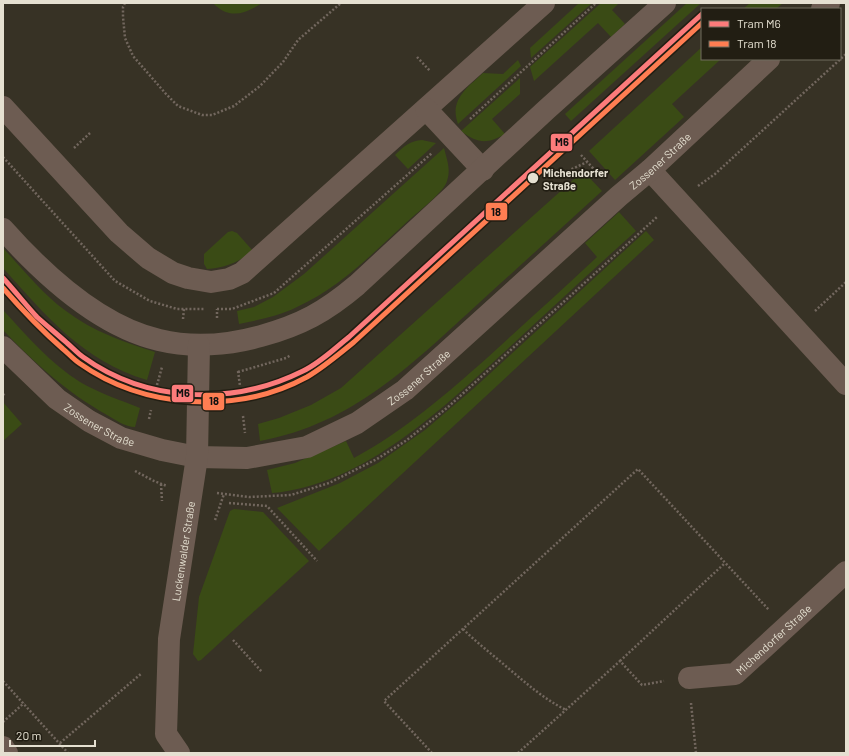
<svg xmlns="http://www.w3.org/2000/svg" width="849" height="756" viewBox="0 0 849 756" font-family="Barlow,sans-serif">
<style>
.green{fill:#3a4b15}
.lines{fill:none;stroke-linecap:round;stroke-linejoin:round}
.path{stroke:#72675e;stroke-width:2.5;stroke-dasharray:2 2;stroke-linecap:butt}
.minor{stroke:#6d5c52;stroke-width:22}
.tram-1-casing{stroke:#221e13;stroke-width:8}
.tram-2-casing{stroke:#221e13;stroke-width:8}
.tram-1{stroke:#fc7b7b;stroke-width:5}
.tram-2{stroke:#ff7d52;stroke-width:5}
.stop-dot{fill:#e5e0d1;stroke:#221e13;stroke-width:1.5}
.labels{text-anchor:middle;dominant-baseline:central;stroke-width:3.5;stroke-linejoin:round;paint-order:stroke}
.street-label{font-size:11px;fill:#e5e0d1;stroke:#221e13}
.stop-label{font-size:11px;font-weight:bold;fill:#e5e0d1;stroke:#221e13;text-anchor:start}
.line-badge{stroke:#221e13;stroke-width:1.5}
.pale-badge-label{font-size:11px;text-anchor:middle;font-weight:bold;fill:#111}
</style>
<rect width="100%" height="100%" fill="#373225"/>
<g class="green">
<path d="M213,3H262C245,14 229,20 213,3Z"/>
<path d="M579,3H592L531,58L530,48Z"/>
<path d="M601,3H619L612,10L625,24L611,37L598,23L534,81L530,67Z"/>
<path d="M687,3H701L571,121L565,114Z"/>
<path d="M750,3H783L776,9H743Z"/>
<path d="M702,47V59H721L672,104L684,117L615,180L589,151Z"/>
<path d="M518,60L521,66L458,124C449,100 467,88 483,73L503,74Z"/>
<path d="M520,78V94L492,119L505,134C488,144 478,144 461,131Z"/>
<path d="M422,140L436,143L408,169L395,155C404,146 410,141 422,140Z"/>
<path d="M444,148C447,160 451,169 447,181C444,192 419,211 409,220C374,252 341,287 297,307C279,316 258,320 239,324L237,311L254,307L273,297L304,274Z"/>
<path d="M583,171L602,191C561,228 520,266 479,303C412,364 353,424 260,441L258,424L279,418L311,405L341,388Z"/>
<path d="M619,212L636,231C595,268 555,305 514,343C447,404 366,485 272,493L267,470L295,463L346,441L354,458C404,431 445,395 487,358C524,324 561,291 597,257L585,243Z"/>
<path d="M232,231L237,233L253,251C239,262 225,268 207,269L204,264V254L228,232Z"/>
<path d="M646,231L654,240L319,551L277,508L340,483L378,463L425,430L473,389Z"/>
<path d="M3,248C23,269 42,294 66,311C92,331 124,342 155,352L147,380C83,361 46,316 3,268Z"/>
<path d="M3,310C27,336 51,364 80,382C99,393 120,400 140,408L135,427C125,427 116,420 107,415C65,391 36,364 3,330Z"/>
<path d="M3,402L22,424L3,441Z"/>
<path d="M234,509L263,512L309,561L201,660L198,661L193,654L199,597L230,511Z"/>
</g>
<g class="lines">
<g class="path">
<path d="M125,3L123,7V17L125,38L133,56L166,94L178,106L202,115H212L234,106L260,86L283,62L298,40L341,3"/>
<path d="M417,57L430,71"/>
<path d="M470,119L596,3"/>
<path d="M74,148L90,133"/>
<path d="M581,155L601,177"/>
<path d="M3,157L115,281L150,301L177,309H204"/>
<path d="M557,176L587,162"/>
<path d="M698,186L715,174L846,54"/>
<path d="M217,309H232L274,293L432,153"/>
<path d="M815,311L846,282"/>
<path d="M217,318V309"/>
<path d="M183,319L184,309"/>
<path d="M238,371L240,386"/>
<path d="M238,372L286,358L291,355"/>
<path d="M157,385L162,367"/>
<path d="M3,395L5,393"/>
<path d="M243,416L245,433"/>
<path d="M149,419L151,410"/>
<path d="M135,471L154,481L167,486"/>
<path d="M161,484L162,501"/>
<path d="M217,493L249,497L291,495L329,483L377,459L407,440L448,407L657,217"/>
<path d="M229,503L267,506L317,561"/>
<path d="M215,520L224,494"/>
<path d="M463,629C477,643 493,655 508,668C527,684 544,699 566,710"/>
<path d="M233,640L262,672"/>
<path d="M620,661L725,563"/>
<path d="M3,681L68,753"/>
<path d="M691,703L696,753"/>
<path d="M3,722L24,703"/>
<path d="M60,743L142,673"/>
<path d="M432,753L384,701L638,469L769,610"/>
<path d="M518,753L620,661L642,685L664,681"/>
</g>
<g class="minor">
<path d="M822,9L829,3"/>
<path d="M3,107L119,233L148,258L173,273L188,278L211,282L229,279L242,273L544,3"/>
<path d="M426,109L483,170"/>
<path d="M650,170L846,384"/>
<path d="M3,229C43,274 99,326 159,340C192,348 229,345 261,336C301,325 325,312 357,285L546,110L665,3"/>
<path id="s1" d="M3,347L57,399L89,421L121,438L162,450L197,457L247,458L307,447L357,423L405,390L619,196L650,170L769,59"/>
<path id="s2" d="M689,678L735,674L846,572"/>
<path d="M3,747L7,753"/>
<path id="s3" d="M179,753L166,734L169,639L197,457L199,345"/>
</g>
<defs>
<path id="tram-1" d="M3,278C15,291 25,304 37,317C47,326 57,334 67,343C72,347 77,353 83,357C147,403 233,406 303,371C320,363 334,349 349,337L702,14"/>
<path id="tram-2" d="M3,288C23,311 40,329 63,349C68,353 73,359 79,363C144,409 237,415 307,377C324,367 339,354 354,342L702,23"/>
</defs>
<use href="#tram-1" class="tram-1-casing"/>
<use href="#tram-2" class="tram-2-casing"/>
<use href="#tram-1" class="tram-1"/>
<use href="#tram-2" class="tram-2"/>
</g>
<circle class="stop-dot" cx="533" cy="178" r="6"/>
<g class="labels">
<g class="street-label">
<text stroke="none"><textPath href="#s1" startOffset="796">Zossener Straße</textPath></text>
<text stroke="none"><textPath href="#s1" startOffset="472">Zossener Straße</textPath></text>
<text stroke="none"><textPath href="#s1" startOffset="125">Zossener Straße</textPath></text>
<text stroke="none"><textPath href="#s3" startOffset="207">Luckenwalder Straße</textPath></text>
<text stroke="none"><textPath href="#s2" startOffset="98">Michendorfer Straße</textPath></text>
</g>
<g class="stop-label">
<text x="543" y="172">Michendorfer<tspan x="543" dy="13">Straße</tspan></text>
</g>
</g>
<g class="line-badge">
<rect x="550" y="133" width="23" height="19" rx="4" fill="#fc7b7b"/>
<rect x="485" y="202" width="23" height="19" rx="4" fill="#ff7d52"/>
<rect x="171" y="384" width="23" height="19" rx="4" fill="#fc7b7b"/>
<rect x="202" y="392" width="23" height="19" rx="4" fill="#ff7d52"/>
</g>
<g class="pale-badge-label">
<text x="562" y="146">M6</text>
<text x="496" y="216">18</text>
<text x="183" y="397">M6</text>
<text x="214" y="405">18</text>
</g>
<rect width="849" height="756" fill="none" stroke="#e5e0d1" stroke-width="8"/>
<rect x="701" y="8" width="140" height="52" fill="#221e13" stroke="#706c5f"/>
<rect x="709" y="21" width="20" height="6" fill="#fc7b7b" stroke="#706c5f"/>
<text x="737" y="28" font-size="12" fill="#e5e0d1">Tram M6</text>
<rect x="709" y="41" width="20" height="6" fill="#ff7d52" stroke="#706c5f"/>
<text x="737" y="48" font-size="12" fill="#e5e0d1">Tram 18</text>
<path d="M10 740v6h85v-6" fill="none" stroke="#e5e0d1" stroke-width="2"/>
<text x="16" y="740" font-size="12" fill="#e5e0d1" stroke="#221e13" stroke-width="3" paint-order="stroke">20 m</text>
</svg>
